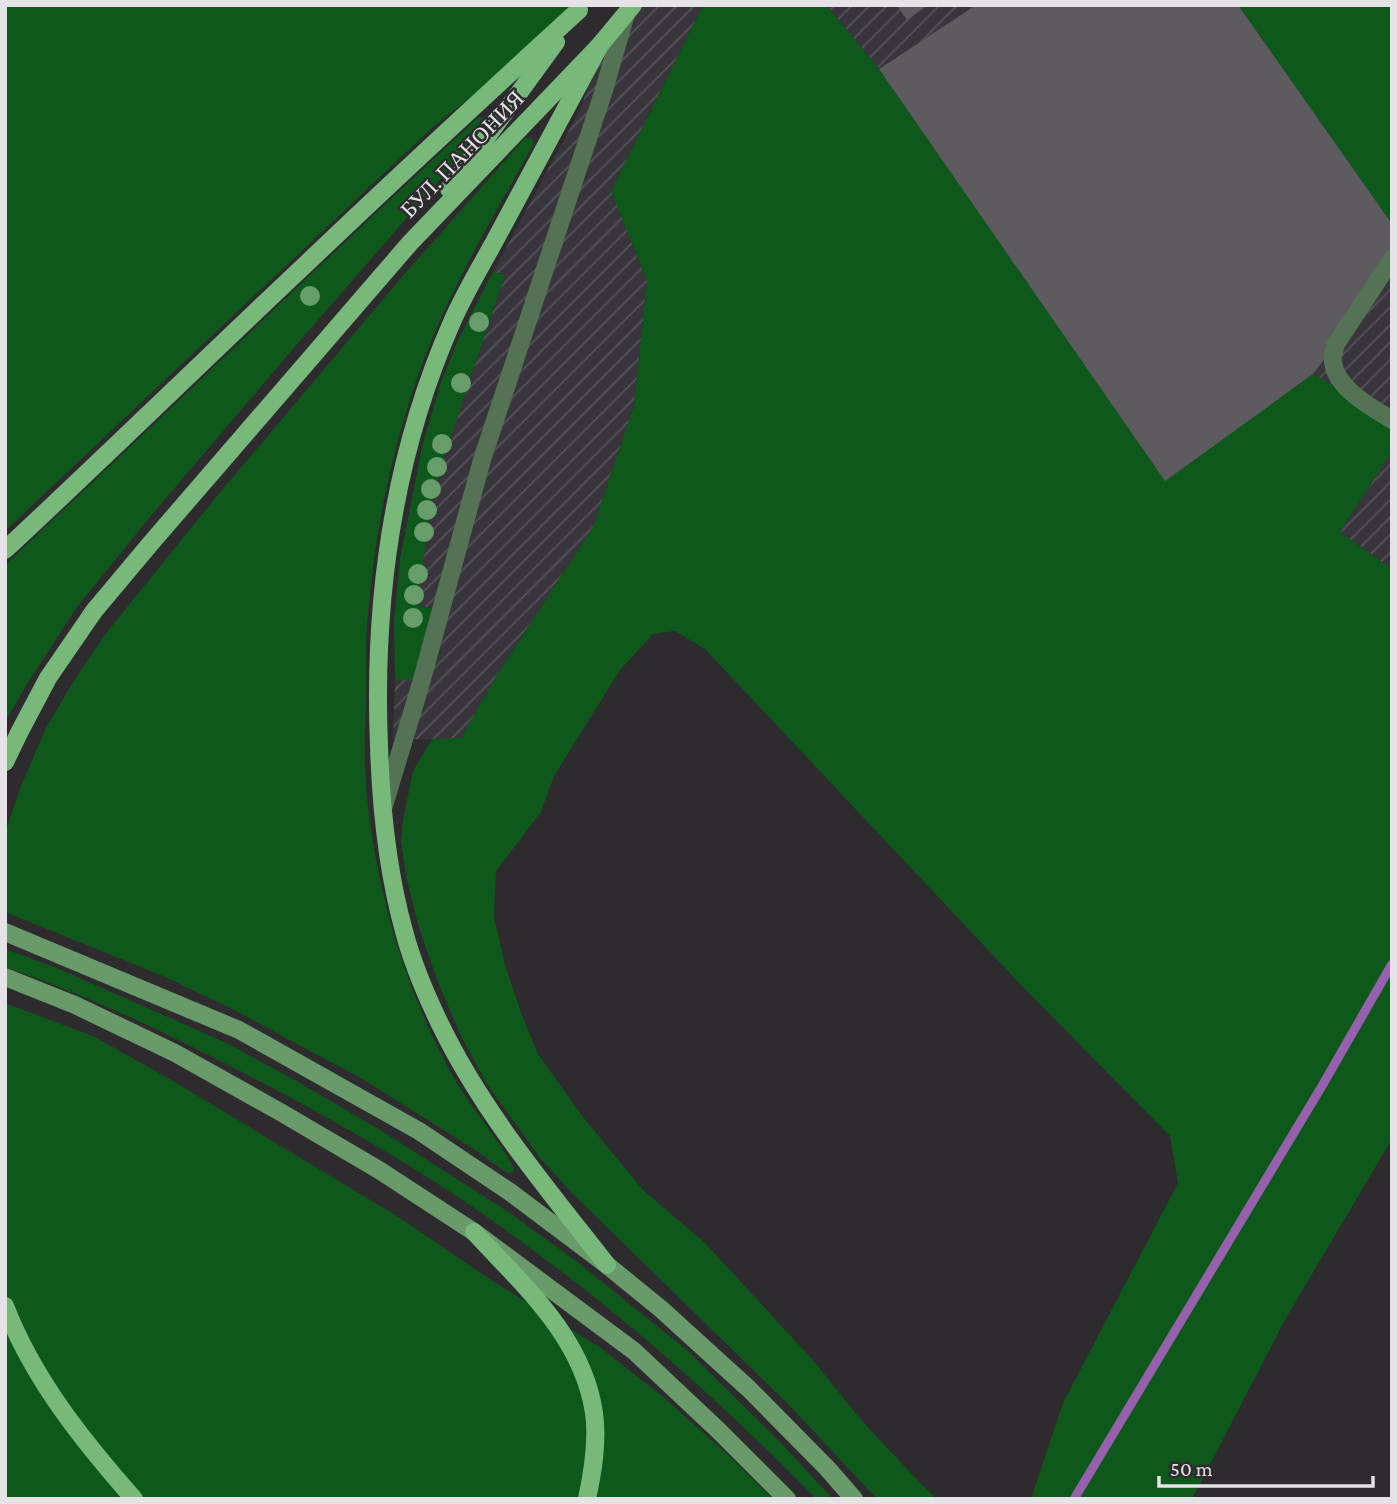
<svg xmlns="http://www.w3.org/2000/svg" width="1397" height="1504" viewBox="0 0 1397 1504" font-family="'Crimson Pro',serif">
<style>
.industrial{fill:url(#industrial-furrows)}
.green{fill:#0e581c}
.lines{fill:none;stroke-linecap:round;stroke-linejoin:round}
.stream{stroke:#9760ae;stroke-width:9}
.building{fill:#5e5b60}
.lane{stroke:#547355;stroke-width:18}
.street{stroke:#547355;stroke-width:18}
.secondary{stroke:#689a6a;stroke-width:18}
.primary{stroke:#77b87b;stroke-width:18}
.tree{fill:#679d6b}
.labels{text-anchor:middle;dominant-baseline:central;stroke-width:5;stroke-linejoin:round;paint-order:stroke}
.street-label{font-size:23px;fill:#e5e3e6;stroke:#2e2b2f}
</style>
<defs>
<pattern id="industrial-furrows" width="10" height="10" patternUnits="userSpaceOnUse" patternTransform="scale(1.75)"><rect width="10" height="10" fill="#3a353d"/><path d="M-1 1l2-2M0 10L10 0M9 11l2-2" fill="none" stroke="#565259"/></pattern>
</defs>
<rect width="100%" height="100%" fill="#2e2b2f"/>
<g class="industrial">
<path d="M633,5H703L611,191L647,281L634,406L593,527L497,675L461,739H393L395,680H415L434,609L417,605L432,500L447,448L505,275L493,272L581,108L600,45Z"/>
<path d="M826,5H976L879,69Z"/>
<path d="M1392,259V420L1313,374L1336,344Z"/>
<path d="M1392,451V569L1340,532Z"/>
</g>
<g class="green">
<path d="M5,5H583L579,11L433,127L5,531Z"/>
<path d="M703,5H826L879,69L1165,480L1313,374L1392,420V451L1340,532L1392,569V1139L1286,1318L1192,1499H1031L1063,1403L1178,1183L1170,1136L1020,984L705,649L675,631L653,634L620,670L554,776L541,812L496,871L494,917L505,965L521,1013L538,1054L583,1117L643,1190L705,1243L811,1358L862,1421L924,1487L937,1499H877L790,1406L574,1195L540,1158L487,1084L462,1038L439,985L419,928L406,876L401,841L403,820L413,771L432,739L461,738L497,675L593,527L634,406L647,281L611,191Z"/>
<path d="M1238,5H1392V224Z"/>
<path d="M481,117L486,120L485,125L477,137L292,350L150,517L77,607L27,684L5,722V565C159,421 310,273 465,130L475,120Z"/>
<path d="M525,138H530L533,140V145C498,209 460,271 432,339C396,427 376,520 368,614C365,640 367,666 366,691C366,716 364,742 365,767C368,840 387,923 413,991C425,1021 439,1052 455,1080C473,1110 496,1136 513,1166L514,1171L509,1174L472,1148L366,1081L236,1011L163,976L5,912V833L21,786L46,728L75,679L107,632L217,496L401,278Z"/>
<path d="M493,272L505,275L447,448L432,500L417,605L434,609L415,680H395L394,620L400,559L422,447L440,385L459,338Z"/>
<path d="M5,949L59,969L227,1043L300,1083L377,1128L510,1213L580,1264L688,1351L778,1440L833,1499H816C719,1399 614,1307 500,1226C419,1168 331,1118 242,1072C165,1032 87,995 5,967Z"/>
<path d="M5,1003L93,1036L173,1081L400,1218L488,1278L601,1348L662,1396L726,1453L773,1499H5Z"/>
</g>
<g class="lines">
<path class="stream" d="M1074,1499L1322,1086L1392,964"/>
</g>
<g class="building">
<path d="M897,5H928L907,20Z"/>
<path d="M976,5H1238L1392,224V259L1336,344L1313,374L1165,481L879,69Z"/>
</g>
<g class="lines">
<path class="lane" d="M383,809L421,683L482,460L604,90L626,14"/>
<path class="street" d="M1392,259L1336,344C1335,349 1332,356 1333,361C1335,388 1371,407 1392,420"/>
<g class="secondary">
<path d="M5,932L239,1030L419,1131L510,1192L607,1265L661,1309L749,1389L827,1468L854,1499"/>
<path d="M5,977L75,1005L175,1053L282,1113L379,1170L474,1232L634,1351L718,1430L787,1499"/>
</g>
<g class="primary">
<path d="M600,45C566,108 532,171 499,233C483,263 465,292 452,322C393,456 373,600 379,746C381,809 387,870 404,931C412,962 426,995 440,1024C483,1113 547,1188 607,1265"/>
<path d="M449,189L556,42"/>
<path d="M5,550C107,455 205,359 306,264C396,178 487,94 579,10"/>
<path d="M5,762L20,731L48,678L94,611L151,543L410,243L600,45L633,5"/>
<path d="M474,1232C523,1285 583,1337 594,1413C598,1441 593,1471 587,1499"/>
<path d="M5,1306C33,1379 83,1441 134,1499"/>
</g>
</g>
<g class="tree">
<circle cx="310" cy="296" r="10"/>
<circle cx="479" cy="322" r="10"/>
<circle cx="461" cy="383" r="10"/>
<circle cx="442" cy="444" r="10"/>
<circle cx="437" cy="467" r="10"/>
<circle cx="431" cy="489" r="10"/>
<circle cx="427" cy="510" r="10"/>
<circle cx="424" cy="532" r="10"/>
<circle cx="418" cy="574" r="10"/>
<circle cx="414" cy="595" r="10"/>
<circle cx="413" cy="618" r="10"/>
</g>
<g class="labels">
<g class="street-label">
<text transform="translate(462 154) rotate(-46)">БУЛ. ПАНОНИЯ</text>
</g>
</g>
<rect width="1397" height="1504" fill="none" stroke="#e5e3e6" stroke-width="14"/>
<path d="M1159 1476v10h214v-10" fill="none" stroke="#e5e3e6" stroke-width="3.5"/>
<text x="1170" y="1476" font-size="21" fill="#e5e3e6" stroke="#2e2b2f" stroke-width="5" paint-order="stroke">50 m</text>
</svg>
